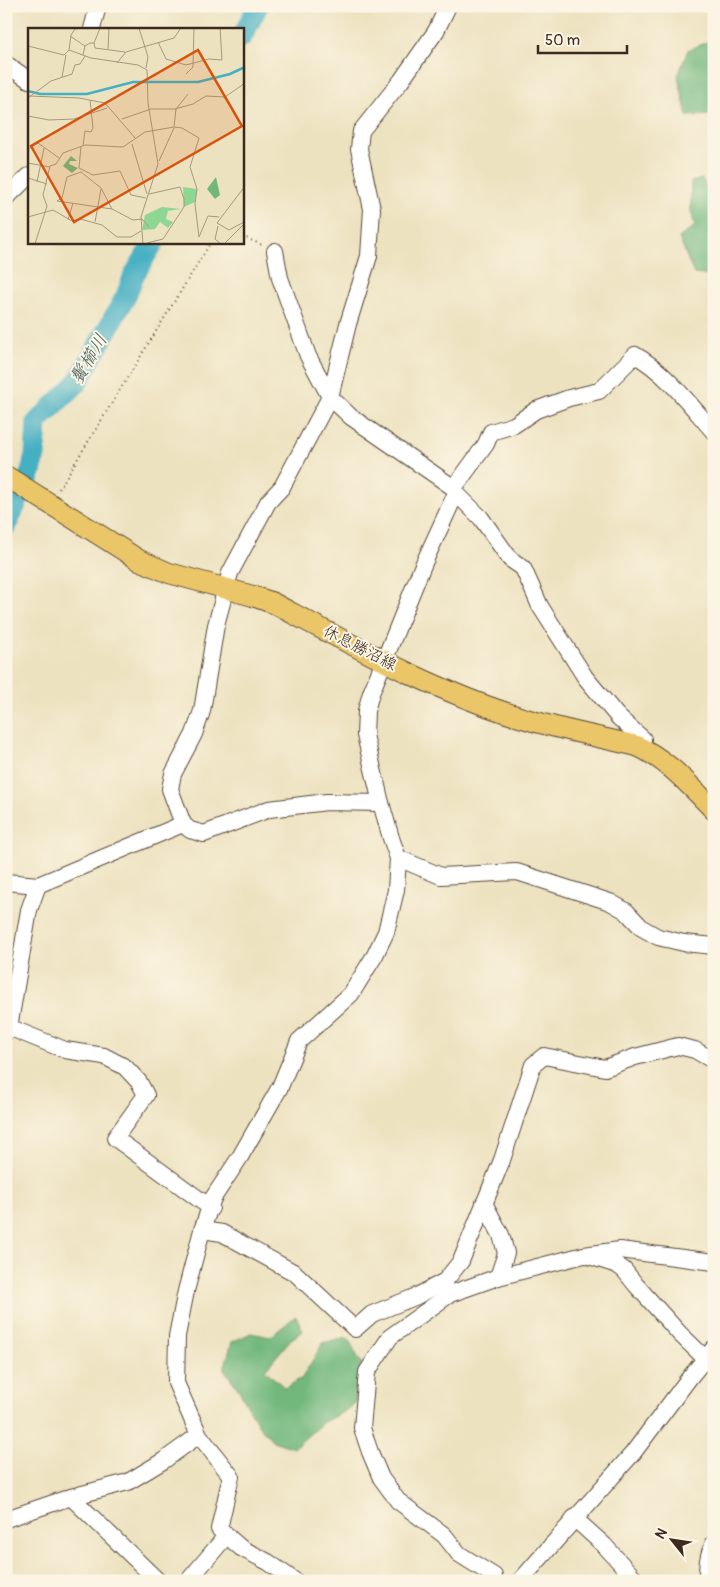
<svg xmlns="http://www.w3.org/2000/svg" width="720" height="1587" viewBox="0 0 720 1587" font-family="Pangolin,'Klee One',sans-serif">
<style>
.forest{fill:#72b87d;stroke:#56714e}
.lines{fill:none;stroke-linecap:round;stroke-linejoin:round}
.river{stroke:#44afc3;stroke-width:21}
.minor-casing{stroke:#564636;stroke-width:18}
.major-casing{stroke:#564636;stroke-width:22}
.path{stroke:#564636;stroke-width:2;stroke-dasharray:1 4;stroke-linecap:butt}
.minor{stroke:#fff;stroke-width:16}
.major{stroke:#ebc669;stroke-width:20}
.labels{text-anchor:middle;dominant-baseline:central;stroke-width:4;stroke-linejoin:round;paint-order:stroke}
.street-label{font-size:16px;fill:#3b2a1e;stroke:#fcf5e5}
.water-label{font-size:18px;font-style:italic;fill:#3e5958;stroke:#fcf5e5}
.inset-river{fill:none;stroke:#44afc3;stroke-width:2.5}
.inset-road{fill:none;stroke:#a6987f;stroke-width:1}
.view{fill:#d7540e;fill-opacity:0.15;stroke:#d7540e;stroke-width:2.5}
.inset-edge{fill:none;stroke:#3b2a1e;stroke-width:2.5}
</style>
<rect width="100%" height="100%" fill="#fcf5e5"/>
<filter id="ink" filterUnits="userSpaceOnUse"><feTurbulence type="fractalNoise" baseFrequency=".02" numOctaves="2"/><feDisplacementMap in="SourceGraphic" scale="10" xChannelSelector="R" yChannelSelector="G"/><feConvolveMatrix kernelMatrix="1 2 1 2 8 2 1 2 1" color-interpolation-filters="sRGB"/></filter>
<filter id="wash" filterUnits="userSpaceOnUse"><feTurbulence type="fractalNoise" baseFrequency=".0096" numOctaves="4" result="noise"/><feDisplacementMap in="SourceGraphic" scale="20" xChannelSelector="R" yChannelSelector="G"/><feGaussianBlur stdDeviation="1.12" result="paint"/><feColorMatrix in="noise" values="0 0 0 0 0 0 0 0 0 0 0 0 0 0 0 0 0 1.4 0 .05"/><feComposite in="paint" operator="in"/></filter>
<g filter="url(#wash)">
<rect width="100%" height="100%" fill="#ede2c0"/>
<g class="forest">
<path d="M714,39V112L711,115L687,116L678,76L688,50Z"/>
<path d="M702,179L714,200V276L694,274L679,238L695,226L691,211V182Z"/>
<path d="M296,1316L303,1331L291,1339L265,1370L285,1388L302,1378L323,1343L348,1338L362,1365L355,1402L345,1411L323,1422L294,1448L273,1441L259,1426L239,1390L224,1369L232,1342L251,1333L270,1337Z"/>
</g>
<g class="lines">
<g class="river">
<path d="M242,37L258,6"/>
<path d="M6,526L31,472L35,455L37,422L77,383L126,296L134,275L154,242"/>
</g>
</g>
</g>
<g filter="url(#ink)">
<g class="lines">
<defs>
<g id="minor">
<path d="M92,29L98,6"/>
<path d="M6,64L29,80"/>
<path d="M6,198L29,176"/>
<path d="M275,251L280,278L308,356L330,397L351,417L454,488"/>
<path d="M456,493L481,518L510,559L523,568L540,606L585,677L618,717L643,739L641,748"/>
<path d="M381,803L327,802L269,809L204,834L190,830L183,824L170,789L173,774L194,734L202,711L216,625L230,573L268,502L282,487L330,397L348,324L369,256L372,209L359,149L361,131L401,81L436,31L448,6"/>
<path d="M398,858L441,876L517,872L610,902L626,911L642,928L658,937L684,943L714,946"/>
<path d="M6,882L38,885L183,824"/>
<path d="M6,1026L65,1050L104,1056L125,1067L139,1082L146,1095L115,1138L211,1208"/>
<path d="M6,1032L10,1022L29,910L38,885"/>
<path d="M484,1203L501,1235L506,1253L498,1277"/>
<path d="M202,1230L222,1233L295,1273L355,1329L372,1314L417,1296L445,1281L461,1261L502,1160L533,1065L544,1056L605,1068L635,1057L678,1046L695,1050L714,1061"/>
<path d="M589,1256L617,1265L624,1270L636,1285L679,1333L714,1367"/>
<path d="M71,1497L158,1581"/>
<path d="M574,1518L604,1545L637,1581"/>
<path d="M6,1519L71,1497L128,1482L163,1461L199,1435"/>
<path d="M188,1581L227,1535"/>
<path d="M295,1581L268,1562L241,1548L219,1529L231,1476L199,1435L176,1383L177,1336L186,1291L202,1230L213,1198L240,1157L280,1087L299,1041L351,994L375,955L386,932L396,890L398,858L391,838L381,803L365,735L366,711L371,693L423,565L456,493L454,488L486,444L491,432L514,425L536,410L569,398L599,391L635,355C666,372 691,406 714,432"/>
<path d="M494,1581V1576L459,1554L444,1535L398,1501L381,1478L370,1452L362,1428L367,1372L390,1337L450,1294L498,1277L584,1255L620,1250L714,1262"/>
<path d="M520,1581L633,1453L690,1377L714,1348"/>
<path d="M707,1581C707,1567 707,1555 714,1543"/>
</g>
<path id="major" d="M6,476L139,560L169,573L253,596L273,603C352,645 440,694 526,719C562,730 600,737 637,746C668,760 690,786 714,810"/>
</defs>
<use href="#minor" class="minor-casing"/>
<use href="#major" class="major-casing"/>
<g class="path">
<path d="M242,236L264,246"/>
<path d="M59,489L211,242"/>
</g>
<use href="#minor" class="minor"/>
<use href="#major" class="major"/>
</g>
</g>
<g class="labels">
<g class="street-label">
<text transform="translate(360 648) rotate(27)">休息勝沼線</text>
</g>
<g class="water-label">
<text transform="translate(89 359) rotate(-59)">鬢櫛川</text>
</g>
</g>
<g transform="translate(28 28)">
<rect width="216" height="216" fill="#ede2c0"/>
<path d="M155,159L169,161L167,174L156,179ZM134,179L153,181L140,183L138,191L145,194L140,200L132,194L127,201L114,202L117,187Z" fill="#8dd793"/>
<path d="M43,128L49,133H42L41,136L50,140L44,145L35,138ZM188,149L192,167L187,171L179,161Z" fill="#72b87d"/>
<path class="inset-river" d="M0,63L12,66H59L105,54H170L202,46L217,39"/>
<path class="inset-road" d="M111,0L120,29L118,40M42,8L57,18M130,14L138,31L158,37L181,31L194,32L192,0M66,15L72,0M0,18L36,27L41,22L63,30L110,37L119,42L120,75L130,136L113,189L115,216M80,21L81,0M41,22L43,7L47,1L54,0M55,27L57,18L62,15H66L67,20L97,24M89,35L98,24L146,10L153,0M158,46L165,39L166,0M34,49L38,27M1,68L51,70L77,75L108,111M0,70L23,53L44,46L47,37L52,36L57,28M0,88L21,92L46,91L79,80M94,91L123,81H147L165,76L178,68L197,69L217,55M146,99L148,81L160,66M104,116L119,166M53,118L51,140L65,147L92,143L103,167L118,170M55,118L57,103L63,104L65,100L62,72M0,121L10,115L31,130M131,133L146,100M0,135L22,139M0,150L19,156M9,154L16,120M84,181L29,173L34,170L39,149L53,144L73,160L84,181L105,192L114,191L121,199M0,189L25,182L44,193L52,191L74,197L89,209H103L113,203M40,192L45,175M67,194L73,161M216,194L201,202L189,195L217,158M190,198L187,211L193,216M171,209L180,188L191,189M119,215L135,211L156,179V171L152,159L121,166M7,216L19,178L15,167L22,138L28,136L35,125L57,117L95,119L117,104L146,99L154,100L171,110L162,139L169,161L167,176L171,209M196,216L215,197"/>
<path class="view" d="M170,22L214,98L46,194L3,118Z"/>
<rect width="216" height="216" class="inset-edge"/>
</g>
<rect width="720" height="1587" fill="none" stroke="#fcf5e5" stroke-width="25"/>
<g transform="translate(672 1540) rotate(300)" stroke="#fcf5e5" stroke-width="4" paint-order="stroke">
<path d="M0-4L9 19L0 12L-9 19Z" fill="#3b2a1e"/>
<text y="-8" font-size="14" font-weight="bold" text-anchor="middle" fill="#3b2a1e">N</text>
</g>
<path d="M538 45v8h89v-8" fill="none" stroke="#3b2a1e" stroke-width="2.5"/>
<text x="545" y="45" font-size="15" fill="#3b2a1e" stroke="#fcf5e5" stroke-width="4" paint-order="stroke">50 m</text>
</svg>
